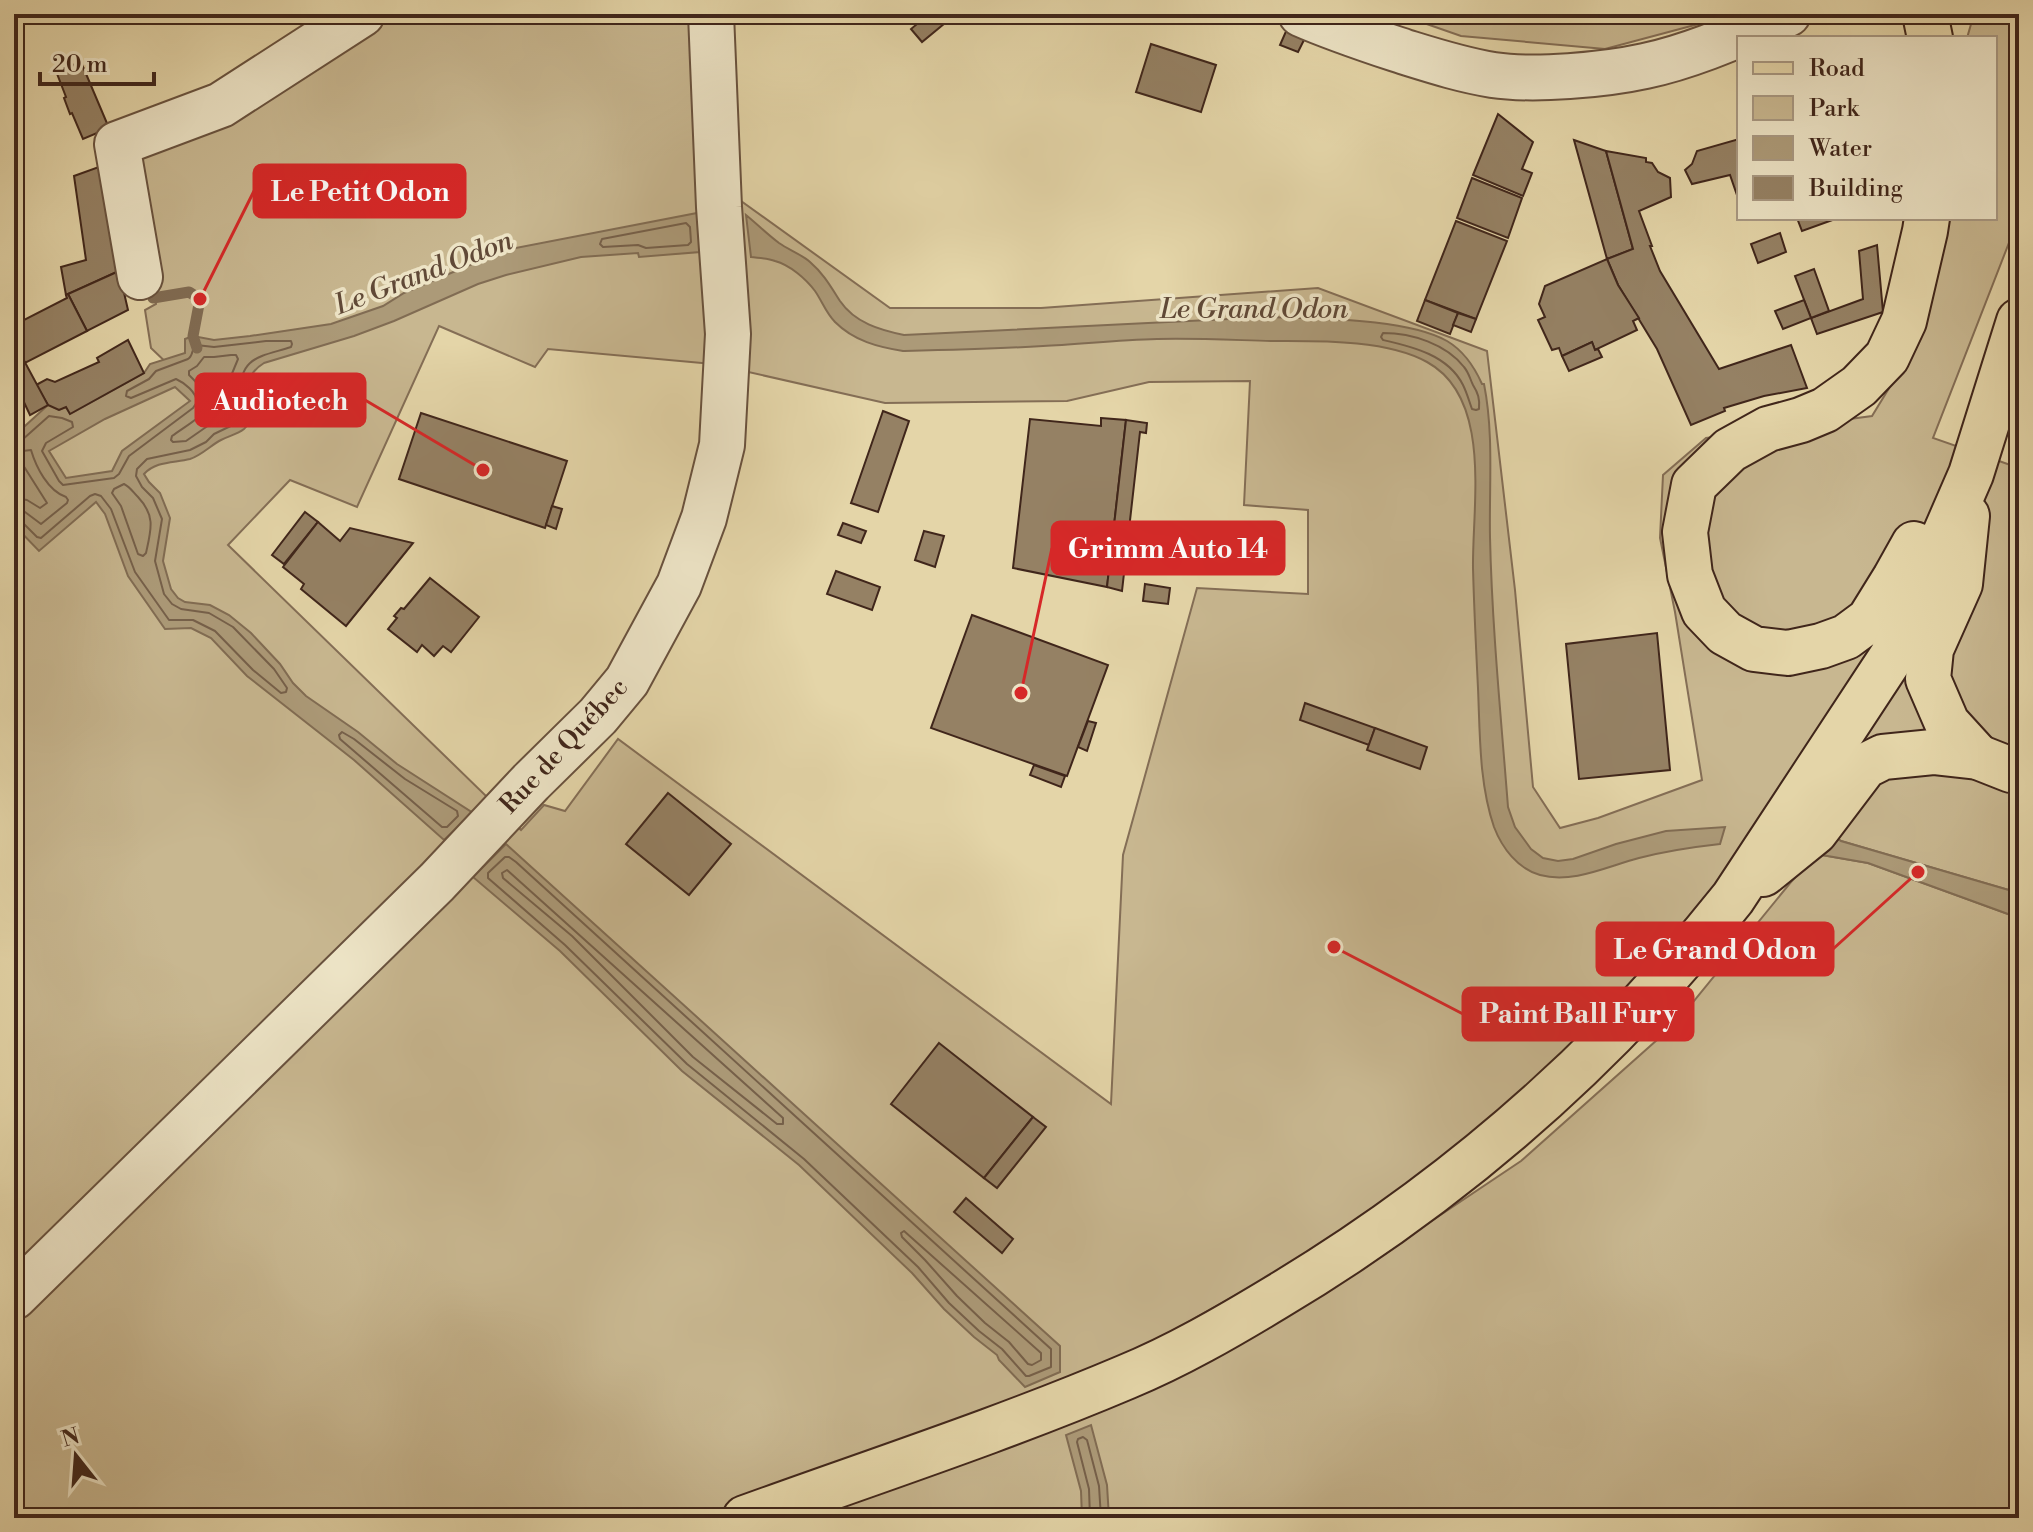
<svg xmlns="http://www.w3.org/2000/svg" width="2033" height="1532" viewBox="0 0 2033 1532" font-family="'Libre Bodoni',serif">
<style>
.green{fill:#c8b790;stroke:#846e56;stroke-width:2;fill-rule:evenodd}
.water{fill:#ac9a78;stroke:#816c53;stroke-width:2;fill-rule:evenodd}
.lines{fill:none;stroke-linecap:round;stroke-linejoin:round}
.shore{stroke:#76604a;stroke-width:2}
.stream{stroke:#816c53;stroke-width:11}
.building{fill:#958164;stroke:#40261b;stroke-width:2}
.minor-casing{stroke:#69523e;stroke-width:48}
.major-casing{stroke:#40261b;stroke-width:48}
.minor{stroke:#ede4c6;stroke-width:44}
.major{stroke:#e4d5a8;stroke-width:44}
.labels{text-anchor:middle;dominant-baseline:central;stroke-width:7;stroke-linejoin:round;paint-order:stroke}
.street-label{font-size:26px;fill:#40261b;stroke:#ede4c6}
.water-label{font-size:28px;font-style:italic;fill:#604937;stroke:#ede4c6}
.leader{fill:none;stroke:#d62828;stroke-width:3}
.callout-dot{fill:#d62828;stroke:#ede4c6;stroke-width:3}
.callout{fill:#d62828;stroke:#d62828;stroke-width:3}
.callout-label{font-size:28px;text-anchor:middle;font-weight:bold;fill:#fff}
</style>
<rect width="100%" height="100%" fill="#e4d5a8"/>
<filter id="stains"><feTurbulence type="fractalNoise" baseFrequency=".0025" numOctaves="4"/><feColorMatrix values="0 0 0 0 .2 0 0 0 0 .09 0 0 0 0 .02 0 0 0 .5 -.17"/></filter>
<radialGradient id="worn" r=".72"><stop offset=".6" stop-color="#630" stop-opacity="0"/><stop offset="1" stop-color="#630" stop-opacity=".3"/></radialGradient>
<g class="green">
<path d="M377,14H695L709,178L890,308H1041L1318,288L1487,351L1515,590L1533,787L1560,828L1598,818L1702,780L1675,612L1660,538L1663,475L1706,438L1872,416L1905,362L1942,218H1995V38H1967L1974,14H2019V207L2012,235L1933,438L2019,468V893L1841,841L1827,831L1707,909L1522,1106L1388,1210L1097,1373L1385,1252L1521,1161L1676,1023L1791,882L1816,854L1868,863L2019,918V1518H14V441L173,369L151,348L145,310L156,304L131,168L144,147ZM439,326L535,367L548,349L713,364L885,403L1067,401L1149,382L1250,381L1244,505L1308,510V594L1197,588L1123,855L1111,1104L618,739L565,811L544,805L521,830L228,545L290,480L357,507Z"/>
<path d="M1398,14H1736L1605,49L1461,36Z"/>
</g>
<g class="water">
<path d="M697,213L700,252L639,257L638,253L581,257L506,275L478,284L394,321L354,336L264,363C231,383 262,413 244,429C238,434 229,436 221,440C211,445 202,455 190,459C173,463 156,461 144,474L149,482L160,493L170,518L163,561L171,589L178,598L185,602L210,605L229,615L251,633L280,664L293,683L306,696L358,732L397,764L473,813L444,840L354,760L247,676L211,638L191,628L165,629L128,576L105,514L96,502L39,551L14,525V436L48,405L59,410L66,407L70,414L144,373L150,364L185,353V339L193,336L214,340L250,336L331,324L383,306L404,293L505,250ZM175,387L190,401L122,451L112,471L66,478L49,451L105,419Z"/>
<path d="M746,215C757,224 767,234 779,243C789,250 801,254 810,262C824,274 831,287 840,301C855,323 880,330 904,335L1270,317C1319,319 1406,318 1447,341C1464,351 1474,366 1482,384H1484C1494,434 1489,487 1490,537C1492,627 1501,717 1508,807L1515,827L1531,849L1543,858L1558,861L1573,859L1616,844L1666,831L1725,827L1720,844C1693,847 1666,851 1639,858C1608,866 1573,884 1540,875C1518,869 1502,848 1494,827C1479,783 1480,734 1478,688C1476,648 1474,608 1473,568C1472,506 1493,398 1427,362C1386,339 1317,341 1271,341C1233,340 1195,338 1157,339C1119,340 1081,344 1043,346C996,349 949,350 903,351C878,347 854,341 835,322C826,313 822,301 815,291C806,279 790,265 775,261C768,258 759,258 751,257Z"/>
<path d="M1827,831L1841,841L2019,893V918L1868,863L1816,854Z"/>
<path d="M506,844L1060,1346V1372L1025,1387L999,1360L997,1355L974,1337L944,1309L912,1273L799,1165L682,1071L560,951L473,877Z"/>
<path d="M1091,1425L1107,1485L1109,1518H1082L1081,1491L1066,1435Z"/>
</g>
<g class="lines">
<g class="shore">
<path d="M686,223L690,227L691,242L688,245L646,248L638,245L603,247L600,244L602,239Z"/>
<path d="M1383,333C1412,333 1446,344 1464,367C1469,373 1470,379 1473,385C1478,393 1480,399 1479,409L1476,410L1472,409C1469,401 1467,393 1463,385C1448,355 1413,347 1383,340L1381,337Z"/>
<path d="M231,355H236L238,359L231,376V415L209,425L186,441L173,442L171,440L172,436C201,415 224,408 189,375V371L197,366L204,357H214Z"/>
<path d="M14,442L22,440L49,416L62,418L72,422L73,427L46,443L42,451L59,481L63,485L114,478L119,474L129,456L193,408L197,402C196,392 185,383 176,379L131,398L126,396L127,391L149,379L156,371L188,359C194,355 191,349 196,345L214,347L266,341H291L292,344L291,347C260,357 239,356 240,396C240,406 243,413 239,422L214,434L206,442L190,450L147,459L137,469L136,476L142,487L153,498L162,519L155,561L164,594L172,604L181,609L209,613L233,627L274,669L287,688L286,692L281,693L253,670L215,631L193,620H169L135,572L111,509L101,496L95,494L90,496L41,538L37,537L22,522L14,520"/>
<path d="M14,452L31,450C36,467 48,491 66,497L68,500L67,503L41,524L25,512L14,510"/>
<path d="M14,464L23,465L47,503L40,508L27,500L14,498"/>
<path d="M124,484C130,487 133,492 138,497C156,516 151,530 146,553L143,556L138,554L121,506L112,493L114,489Z"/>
<path d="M342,732L354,739L405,779L457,811L458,816L447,827H442L340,739L339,735Z"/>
<path d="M505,857H509L516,862L1051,1349V1367L1029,1376H1026L1002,1349L979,1331L949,1303L918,1267L804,1159L687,1064L565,945L488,878V873Z"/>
<path d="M507,870L783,1118V1124H777L693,1057L572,936L503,878L502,873Z"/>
<path d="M904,1231L1041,1353V1360L1032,1365L1028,1364L1009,1342L985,1323L957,1296L925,1260L902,1237L901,1233Z"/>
<path d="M1090,1518L1089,1489L1077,1442L1078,1439L1083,1437L1087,1440L1099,1486L1101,1518"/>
</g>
<path class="stream" d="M153,298L189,292L200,299L193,336L197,348"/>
</g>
<g class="building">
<path d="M835,14H870L868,22L835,17Z"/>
<path d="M929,14H956L922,42L911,29Z"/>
<path d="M1287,29L1305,38L1298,52L1280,45Z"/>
<path d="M1151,44L1216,65L1201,112L1136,92Z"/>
<path d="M81,62L109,128L83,139L72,113L70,114L64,98L66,97L56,71Z"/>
<path d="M1498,114L1533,142L1522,169L1532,173L1523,196L1473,175Z"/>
<path d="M1739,139V201L1730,175L1692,184L1685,170L1692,164L1697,151Z"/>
<path d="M1574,140L1606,151L1633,249L1607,259Z"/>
<path d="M1606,151L1646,158V162L1652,163L1658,172L1670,178L1671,197L1639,211L1652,246H1650L1660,271L1719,369L1791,345L1807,388L1764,396L1724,408L1725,411L1691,425L1657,349L1618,285L1607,259L1633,249Z"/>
<path d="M107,164L119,271L66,295L61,267L86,260L74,176Z"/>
<path d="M1472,178L1522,198L1508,238L1457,218Z"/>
<path d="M1797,218H1838L1802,231Z"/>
<path d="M1456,221L1507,241L1476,319L1425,300Z"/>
<path d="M1780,233L1786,252L1758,263L1751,244Z"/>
<path d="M1877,245L1883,312L1817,334L1811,318L1863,299L1859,251Z"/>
<path d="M1607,259L1618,285L1639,318L1633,321L1637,330L1595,350L1592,342L1562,356L1559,348L1552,350L1538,320L1545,317L1539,304L1545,286Z"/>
<path d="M1814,269L1829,311L1811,318L1795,276Z"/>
<path d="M119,271L128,310L87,331L68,294Z"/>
<path d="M68,294L87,331L25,363L14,340V325L67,298L66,295Z"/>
<path d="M1425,300L1458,313L1450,334L1417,321Z"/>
<path d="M1804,300L1811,318L1783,329L1775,311Z"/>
<path d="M1458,313L1476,319L1471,332L1453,325Z"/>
<path d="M128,340L144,373L70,414L66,407L59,410L48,405L36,385L47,379L55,382L99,362L97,358Z"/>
<path d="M1592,342L1595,350L1598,349L1602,357L1569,371L1562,356Z"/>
<path d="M21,355L48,405L30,415L14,381V359Z"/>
<path d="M883,411L909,421L878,512L851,503Z"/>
<path d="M421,413L567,461L545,528L399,479Z"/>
<path d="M1101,418L1126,420L1107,587L1013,568L1030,419L1101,426Z"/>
<path d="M1126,420L1147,423L1146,433L1140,432L1122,591L1107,587Z"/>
<path d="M552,506L562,509L556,529L546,525Z"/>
<path d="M305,512L318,522L284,564L272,555Z"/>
<path d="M318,522L340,541L350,528L413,543L346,626L301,589L304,584L283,567Z"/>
<path d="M843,523L866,531L861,543L838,535Z"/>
<path d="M924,531L944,536L935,567L915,560Z"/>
<path d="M836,571L880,587L872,610L827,594Z"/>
<path d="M430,578L479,617L451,652L443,646L434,656L422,645L417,652L388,629L397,618L394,616L401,608L404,609Z"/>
<path d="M1145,584L1170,588L1168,604L1143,601Z"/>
<path d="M972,615L1108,665L1067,776L931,728Z"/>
<path d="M1657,633L1670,770L1579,779L1566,644Z"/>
<path d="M1305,703L1375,728L1369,745L1300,720Z"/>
<path d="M1088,721L1096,723L1087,751L1078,747Z"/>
<path d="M1375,728L1427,747L1420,769L1367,750Z"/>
<path d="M1034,765L1065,776L1061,787L1030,775Z"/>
<path d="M668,793L731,844L689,895L626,844Z"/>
<path d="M939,1043L1033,1117L984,1178L891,1104Z"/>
<path d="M1033,1117L1046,1127L997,1188L984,1178Z"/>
<path d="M966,1198L1013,1239L1002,1253L954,1212Z"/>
</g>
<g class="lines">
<defs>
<g id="minor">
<path d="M1301,14C1335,29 1369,40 1405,52C1434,61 1462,70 1493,75C1534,81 1604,75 1645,66C1693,56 1743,33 1788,14"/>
<path d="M140,277L117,144L221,105L362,14"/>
<path d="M14,1297L437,882L531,782L598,716L627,681L679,585L704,518L722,445L728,334L719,207L711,14"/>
</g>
<g id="major">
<path d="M1925,14L1930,38"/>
<path d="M1967,516L1960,584L1931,649L1928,679L1947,723L1978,757"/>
<path d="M1914,544L1895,578L1869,620L1846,637L1821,646L1788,653L1754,649L1725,633L1704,611L1690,575L1685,532L1694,485L1730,450L1768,429L1801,420L1825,410L1859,386L1887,357L1904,321L1925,231L1927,218"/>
<path d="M1763,874L1815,832L1865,766L1883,757L1933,752L1978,757L2011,770H2019"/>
<path d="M745,1518C872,1472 1001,1430 1126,1377C1177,1356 1227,1327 1275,1298C1451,1193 1606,1058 1733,898L1892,656L1971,474L2019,321"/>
</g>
</defs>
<use href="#minor" class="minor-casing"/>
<use href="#major" class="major-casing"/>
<use href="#minor" class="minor"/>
<use href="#major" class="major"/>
</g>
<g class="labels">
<g class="street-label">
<text transform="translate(564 746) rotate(-47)">Rue de Québec</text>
</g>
<g class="water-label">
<text transform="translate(424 273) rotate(-21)">Le Grand Odon</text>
<text x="1254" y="309">Le Grand Odon</text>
</g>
</g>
<path class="leader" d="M200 299L254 191M483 470L365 400M1021 693L1052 548M1918 872L1833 949M1334 947L1463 1014"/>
<g class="callout-dot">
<circle cx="200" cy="299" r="8"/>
<circle cx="483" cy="470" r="8"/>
<circle cx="1021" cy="693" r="8"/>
<circle cx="1918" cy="872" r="8"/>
<circle cx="1334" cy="947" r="8"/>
</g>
<g class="callout">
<rect x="254" y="165" width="211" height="52" rx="8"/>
<rect x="196" y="374" width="169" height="52" rx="8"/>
<rect x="1052" y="522" width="232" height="52" rx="8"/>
<rect x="1597" y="923" width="236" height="52" rx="8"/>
<rect x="1463" y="988" width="230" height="52" rx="8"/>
</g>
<g class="callout-label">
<text x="360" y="201">Le Petit Odon</text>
<text x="280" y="410">Audiotech</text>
<text x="1168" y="558">Grimm Auto 14</text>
<text x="1715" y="959">Le Grand Odon</text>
<text x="1578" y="1023">Paint Ball Fury</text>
</g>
<rect width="2033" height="1532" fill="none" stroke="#e4d5a8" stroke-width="48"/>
<rect x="16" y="16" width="2001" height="1500" fill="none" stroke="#40261b" stroke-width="4"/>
<rect x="24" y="24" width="1985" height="1484" fill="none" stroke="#40261b" stroke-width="2"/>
<rect x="1737" y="36" width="260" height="184" fill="#ede4c6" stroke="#a89882" stroke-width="2"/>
<rect x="1753" y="62" width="40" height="12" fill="#e4d5a8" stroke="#a89882" stroke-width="2"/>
<text x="1809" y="76" font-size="24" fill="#40261b">Road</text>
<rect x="1753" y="96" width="40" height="24" fill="#c8b790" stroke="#a89882" stroke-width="2"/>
<text x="1809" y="116" font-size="24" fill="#40261b">Park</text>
<rect x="1753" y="136" width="40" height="24" fill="#ac9a78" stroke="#a89882" stroke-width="2"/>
<text x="1809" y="156" font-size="24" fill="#40261b">Water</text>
<rect x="1753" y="176" width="40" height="24" fill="#958164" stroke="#a89882" stroke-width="2"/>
<text x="1809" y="196" font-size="24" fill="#40261b">Building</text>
<g transform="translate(76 1456) rotate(343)" stroke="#ede4c6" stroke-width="6" paint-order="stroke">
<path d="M0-6L14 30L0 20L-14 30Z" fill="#40261b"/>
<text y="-12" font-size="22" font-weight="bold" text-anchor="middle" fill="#40261b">N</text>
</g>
<path d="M40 72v12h114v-12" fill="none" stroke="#40261b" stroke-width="4"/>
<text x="52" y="72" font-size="24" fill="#40261b" stroke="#ede4c6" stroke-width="6" paint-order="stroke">20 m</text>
<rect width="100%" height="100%" filter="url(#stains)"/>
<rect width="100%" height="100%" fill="url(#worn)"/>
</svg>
